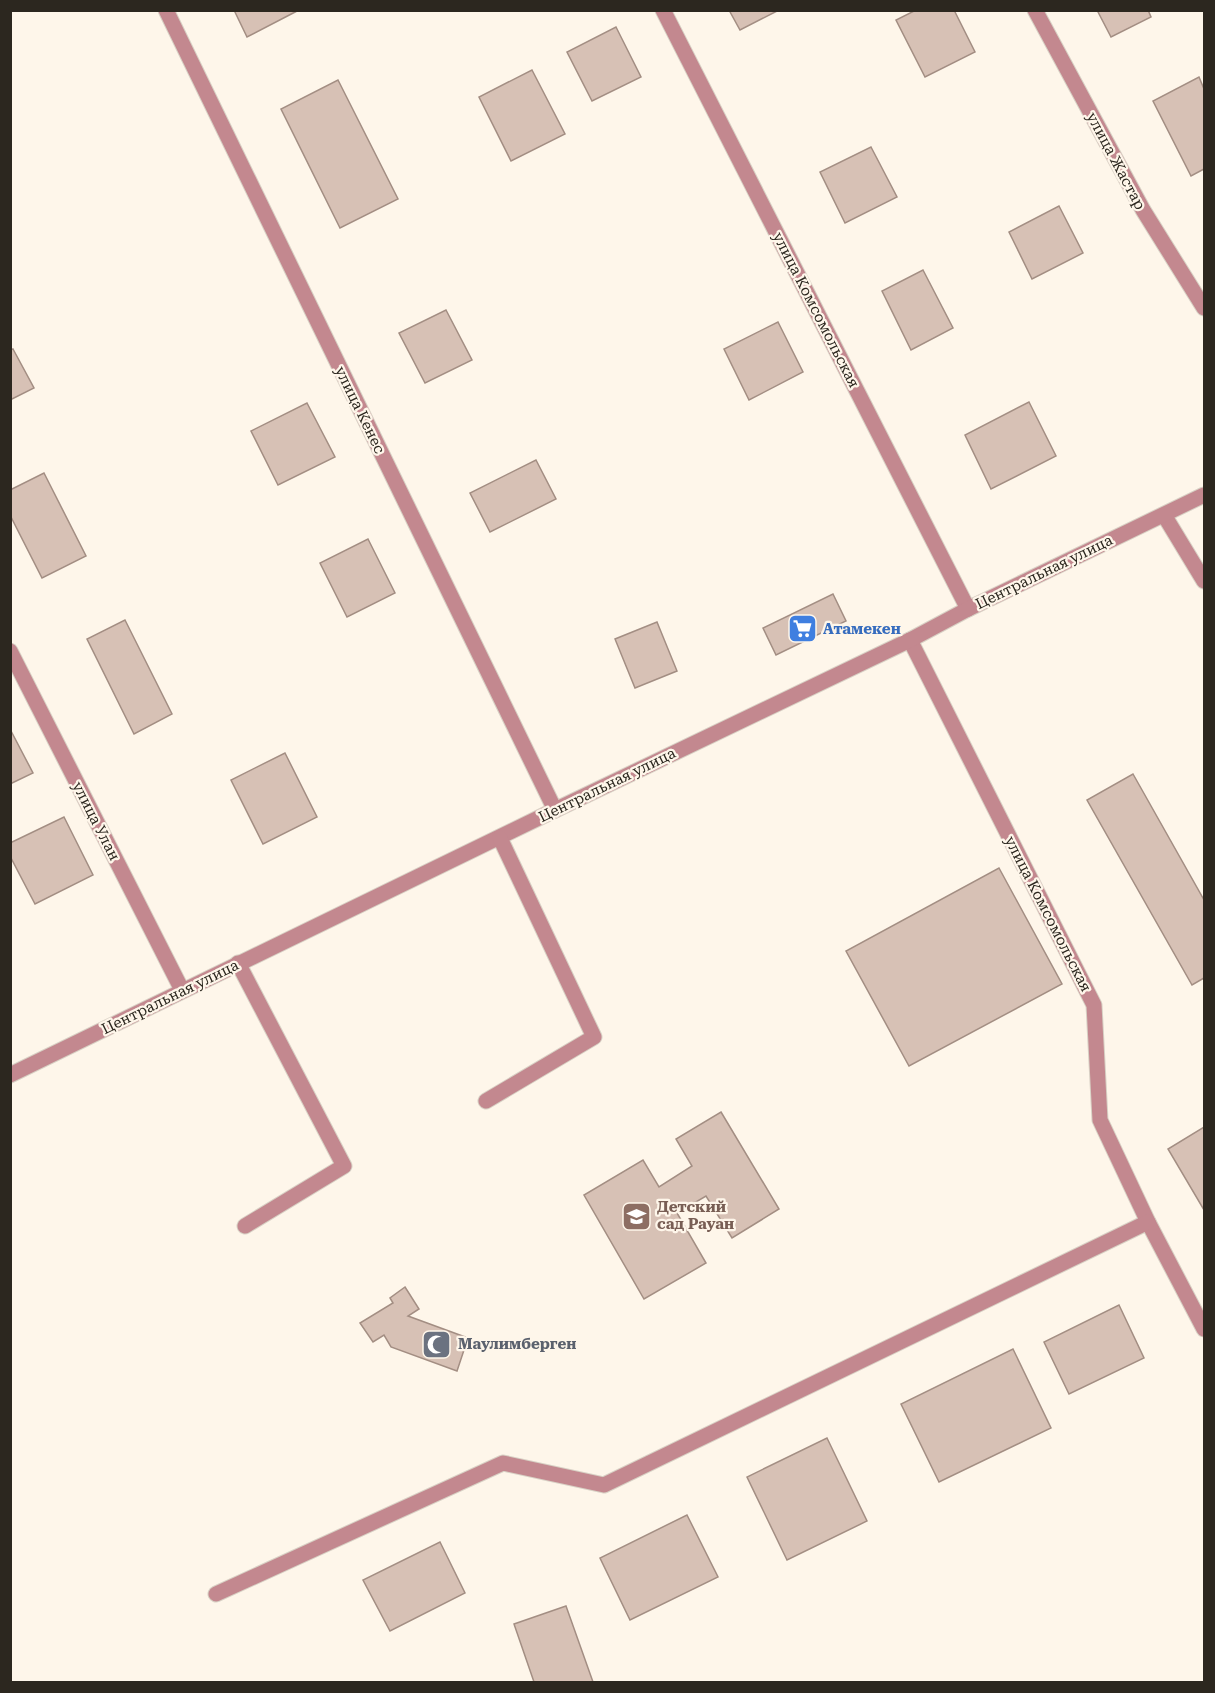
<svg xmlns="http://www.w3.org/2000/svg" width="1215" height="1693" viewBox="0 0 1215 1693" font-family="'Roboto Serif',serif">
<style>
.building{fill:#d7c1b5;stroke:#a38e83;stroke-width:1.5}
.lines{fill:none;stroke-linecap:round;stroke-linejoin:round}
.minor-casing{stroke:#d8d1c5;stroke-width:17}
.minor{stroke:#c3888f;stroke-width:15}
.labels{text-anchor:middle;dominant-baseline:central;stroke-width:4.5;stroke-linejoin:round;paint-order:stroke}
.street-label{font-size:15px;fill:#2c271f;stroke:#fef6ea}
.shop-label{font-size:15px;font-weight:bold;fill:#366cbe;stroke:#fef6ea;text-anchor:start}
.education-label{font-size:15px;font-weight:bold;fill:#785e54;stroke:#fef6ea;text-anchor:start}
.worship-label{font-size:15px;font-weight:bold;fill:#5b616d;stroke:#fef6ea;text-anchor:start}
</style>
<rect width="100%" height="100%" fill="#fef6ea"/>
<g class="building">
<path d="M234,10H299L247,37Z"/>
<path d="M729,10H779L740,30Z"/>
<path d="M916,10H954L975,52L925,77L896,20Z"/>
<path d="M1097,10H1148L1151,17L1111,37Z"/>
<path d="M616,27L641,77L592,101L567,52Z"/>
<path d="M532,70L565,134L511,161L479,97Z"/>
<path d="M1199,77L1204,89V169L1191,176L1153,101Z"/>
<path d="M338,80L398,199L340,228L281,109Z"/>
<path d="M871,147L897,197L845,223L820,172Z"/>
<path d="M1059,206L1083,253L1032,279L1009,232Z"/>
<path d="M923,270L953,328L911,350L882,291Z"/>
<path d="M446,310L472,360L425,383L399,333Z"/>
<path d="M778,322L803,372L749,400L724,349Z"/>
<path d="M13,349L34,388L10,400V350Z"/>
<path d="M1029,402L1056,456L991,489L965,435Z"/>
<path d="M307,403L335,457L278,485L251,431Z"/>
<path d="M536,460L556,499L490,532L470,493Z"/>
<path d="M44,473L86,556L42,578L10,515V490Z"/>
<path d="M368,539L395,593L347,617L320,563Z"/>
<path d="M833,594L846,621L776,655L763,628Z"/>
<path d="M125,620L172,714L134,734L87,639Z"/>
<path d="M657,622L677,671L635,688L615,639Z"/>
<path d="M10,729L33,773L10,784Z"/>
<path d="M285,753L317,817L263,844L231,780Z"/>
<path d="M1133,774L1204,900V978L1192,985L1087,800Z"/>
<path d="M64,817L93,875L35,904L10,856V843Z"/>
<path d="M999,868L1062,984L909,1066L846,951Z"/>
<path d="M721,1112L779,1209L732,1238L706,1196L677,1213L706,1263L644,1299L584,1195L643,1160L659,1187L692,1166L676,1139Z"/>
<path d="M1204,1127V1210L1168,1149Z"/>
<path d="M405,1287L419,1309L408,1316L468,1338L457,1371L391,1347L384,1335L373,1342L360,1323L393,1303L390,1298Z"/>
<path d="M1119,1305L1144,1358L1069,1394L1044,1342Z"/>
<path d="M1013,1349L1051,1428L939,1482L901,1404Z"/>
<path d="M827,1438L867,1521L787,1560L747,1477Z"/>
<path d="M687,1515L718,1577L630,1620L600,1558Z"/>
<path d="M440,1542L465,1593L390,1631L363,1580Z"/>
<path d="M566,1606L593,1682H534L514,1624Z"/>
</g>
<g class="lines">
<defs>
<g id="minor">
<path d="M166,10L555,810"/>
<path d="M663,10L968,609"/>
<path d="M1035,10L1143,210L1204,308"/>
<path d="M1164,515L1204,581"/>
<path d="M910,640L1094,1005L1100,1120L1148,1222L1204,1329"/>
<path d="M10,651L182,990"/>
<path d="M238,963L344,1166L245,1226"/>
<path d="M10,1075L555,810L910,640L968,609L1204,495"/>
<path d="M486,1101L594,1037L500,838"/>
<path d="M216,1594L503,1463L604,1485L1148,1222"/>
</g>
</defs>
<use href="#minor" class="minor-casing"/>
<use href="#minor" class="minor"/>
</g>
<defs>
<symbol id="supermarket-square" viewBox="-11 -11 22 22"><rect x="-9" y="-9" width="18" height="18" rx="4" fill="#3f7fe0" stroke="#fef6ea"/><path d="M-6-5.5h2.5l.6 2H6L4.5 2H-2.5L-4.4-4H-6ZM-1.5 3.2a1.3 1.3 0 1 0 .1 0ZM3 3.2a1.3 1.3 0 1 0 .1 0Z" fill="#fff"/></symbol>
<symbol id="school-square" viewBox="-11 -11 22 22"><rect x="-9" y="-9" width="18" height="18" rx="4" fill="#8d6e63" stroke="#fef6ea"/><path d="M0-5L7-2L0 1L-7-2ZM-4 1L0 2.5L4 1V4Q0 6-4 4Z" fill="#fff"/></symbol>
<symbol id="mosque-square" viewBox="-11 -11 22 22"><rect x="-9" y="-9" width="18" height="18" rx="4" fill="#6b7280" stroke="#fef6ea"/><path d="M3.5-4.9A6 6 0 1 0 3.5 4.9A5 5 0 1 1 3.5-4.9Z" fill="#fff"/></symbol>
</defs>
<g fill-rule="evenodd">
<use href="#supermarket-square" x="786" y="612" width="33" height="33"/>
<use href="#school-square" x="620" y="1200" width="33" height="33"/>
<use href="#mosque-square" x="420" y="1328" width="33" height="33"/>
</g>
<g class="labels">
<g class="street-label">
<text transform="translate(1116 161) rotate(62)">улица Жастар</text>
<text transform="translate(816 310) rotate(63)">улица Комсомольская</text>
<text transform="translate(360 410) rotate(64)">улица Кенес</text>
<text transform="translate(1044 572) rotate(-26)">Центральная улица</text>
<text transform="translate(607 785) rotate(-26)">Центральная улица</text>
<text transform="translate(96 821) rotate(63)">улица Улан</text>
<text transform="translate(1048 914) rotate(63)">улица Комсомольская</text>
<text transform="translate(170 997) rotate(-26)">Центральная улица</text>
</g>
<g class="shop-label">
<text x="823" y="629">Атамекен</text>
</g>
<g class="education-label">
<text x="657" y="1207">Детский<tspan x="657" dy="17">сад Рауан</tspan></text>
</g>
<g class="worship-label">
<text x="458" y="1344">Маулимберген</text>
</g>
</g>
<rect width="1215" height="1693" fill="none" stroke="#2c271f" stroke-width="24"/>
</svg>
